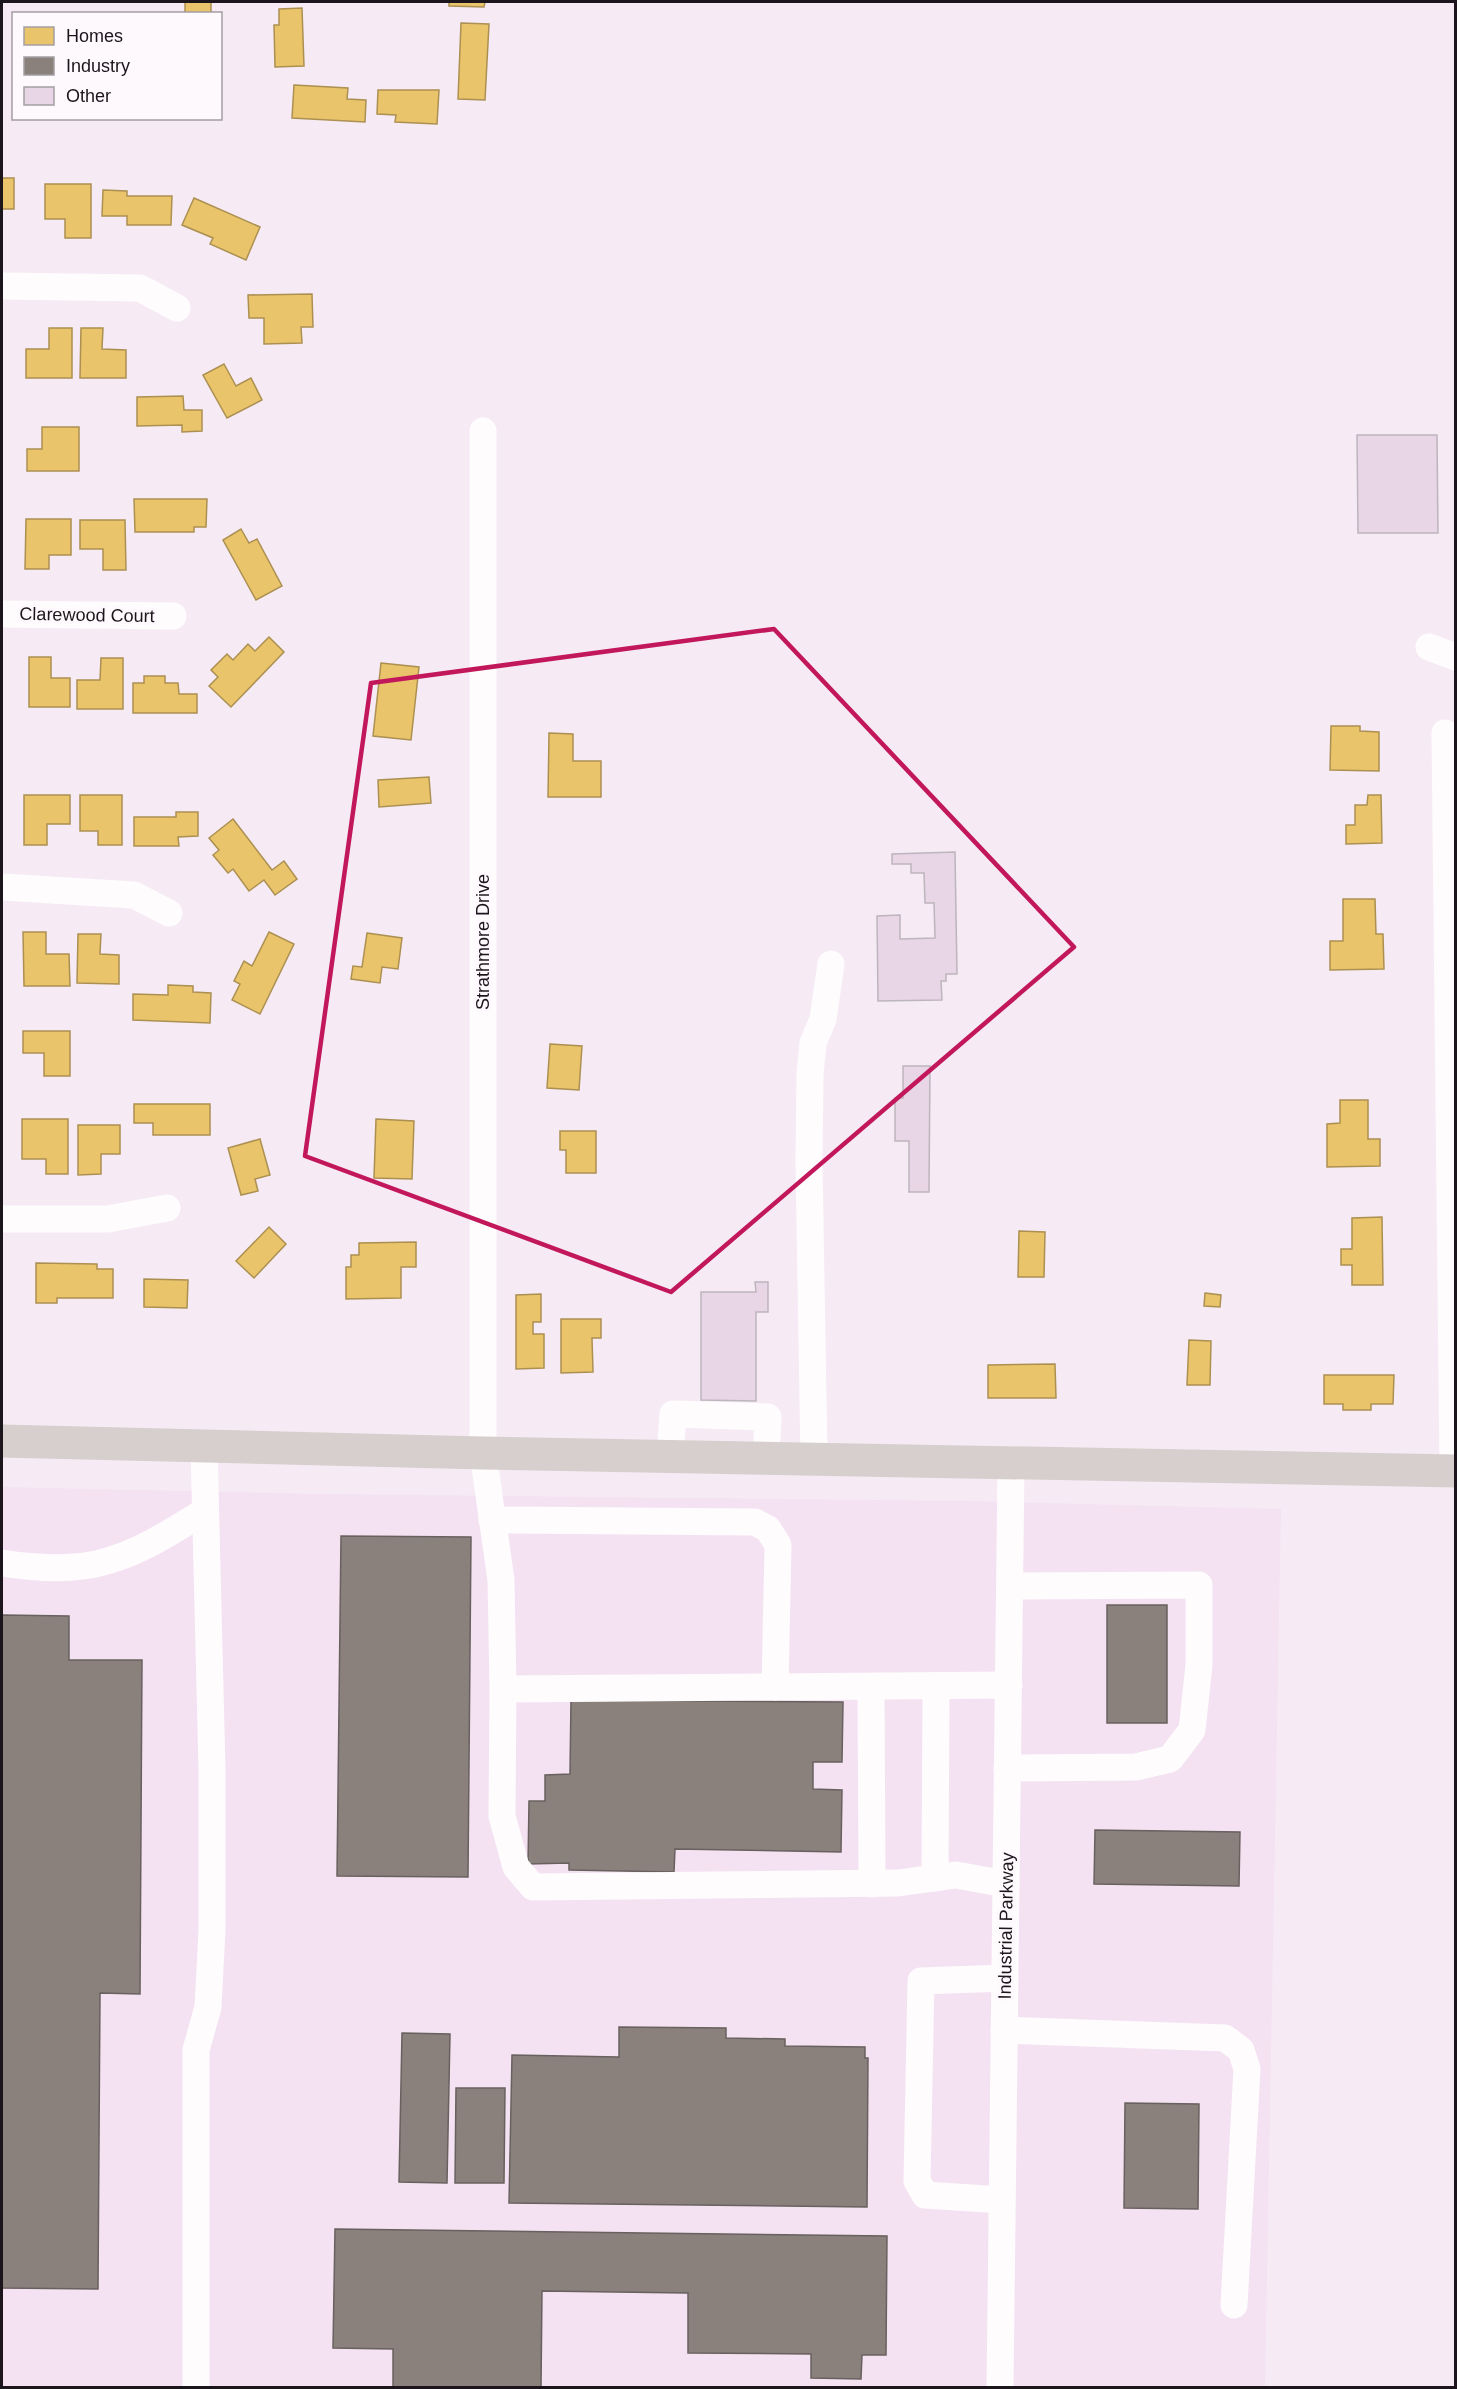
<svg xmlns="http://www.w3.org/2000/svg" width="1457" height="2389" viewBox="0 0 1457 2389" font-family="Arial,sans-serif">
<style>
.built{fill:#f4e2f2}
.homes{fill:#e9c46a;stroke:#ac9052;stroke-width:1.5}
.industry{fill:#8a817c;stroke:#69615f;stroke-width:1.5}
.building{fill:#e8d5e6;stroke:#bdb5bc;stroke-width:1.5}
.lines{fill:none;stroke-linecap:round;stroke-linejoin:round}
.minor{stroke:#fefcfd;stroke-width:27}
.major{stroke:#d6cfce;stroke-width:33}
.marked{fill:none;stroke:#c2185b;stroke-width:4.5;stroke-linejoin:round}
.labels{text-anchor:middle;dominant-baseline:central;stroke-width:6;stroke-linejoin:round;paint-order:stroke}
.street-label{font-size:18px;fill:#1c151b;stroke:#fdf9fd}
</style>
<rect width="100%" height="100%" fill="#f6ebf4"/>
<path class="built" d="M2,1487L321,1494L972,1501L1281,1509L1265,2387L2,2388Z"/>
<g class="homes">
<rect x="185" y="2" width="26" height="12"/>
<path d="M449,2H485L484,7L449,6Z"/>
<path d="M302,8L304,66L275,67L274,25H279V9Z"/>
<path d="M461,23L489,24L485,100L458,99Z"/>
<path d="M294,85L348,88L347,99L366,100L365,122L292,118Z"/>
<path d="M378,90H439L437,124L395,122L396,115L377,114Z"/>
<rect x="2" y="178" width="12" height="31"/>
<path d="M45,184H91V238H65V219H45Z"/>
<path d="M103,190L127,191V196H172L171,225H127V216H102Z"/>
<path d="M194,198L260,227L246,260L210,244L213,238L182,225Z"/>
<path d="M312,294L313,327H301L302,343L264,344V318H249L248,295Z"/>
<path d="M49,328H72V378H26V349H49Z"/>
<path d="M81,328H103L102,349L126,350V378H80Z"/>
<path d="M224,364L236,386L251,378L262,400L227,418L203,375Z"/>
<path d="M183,396L184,410H202V431L182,432V425L137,426V397Z"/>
<path d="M42,427H79V471H27V449H42Z"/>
<path d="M134,499H207L206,527H194V532H135Z"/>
<path d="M26,519H71V555H49V569H25Z"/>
<path d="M80,520H125L126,570H103V549H80Z"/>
<path d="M241,529L249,543L257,539L282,586L256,600L223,540Z"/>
<path d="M269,637L284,652L231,707L209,686L218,677L211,670L227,654L233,660L248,644L255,651Z"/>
<path d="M29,657H51V678H70V707H29Z"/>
<path d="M101,658H123V709H77V680H100Z"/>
<path d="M381,663L419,667L411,740L373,736Z"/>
<path d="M144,676H165V683H178L179,694H197V713H133V683H144Z"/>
<path d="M1331,726H1360V731L1379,732V771L1330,770Z"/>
<path d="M549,733L573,734V761H601V797H548Z"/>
<path d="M429,777L431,803L379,807L378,780Z"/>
<path d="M24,795H70V824H47V845H24Z"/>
<path d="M80,795H122V845H98V831H80Z"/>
<path d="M1368,795H1381L1382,843L1346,844V825H1355V805H1367Z"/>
<path d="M176,812H198V836L178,837L179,846H134V817H176Z"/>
<path d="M233,819L272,870L284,861L297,879L275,895L264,880L249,891L233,869L228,873L213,855L219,850L209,838Z"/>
<path d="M1343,899H1375L1376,934H1383L1384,969L1330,970V941H1343Z"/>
<path d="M23,932H46V954H69L70,986H24Z"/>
<path d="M269,932L294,944L260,1014L232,1000L240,984L234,981L244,961L252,966Z"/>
<path d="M367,933L402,938L398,969L382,967L380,983L351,979L353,966L362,967Z"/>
<path d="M78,934H101L100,954L119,955V984L77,983Z"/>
<path d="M168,985L193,986V992L211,993L210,1023L133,1020V994L168,995Z"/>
<path d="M23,1031H70V1076H44V1053H23Z"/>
<path d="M550,1044L582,1046L579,1090L547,1088Z"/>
<path d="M1340,1100H1368V1139H1380V1166L1327,1167V1124L1340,1123Z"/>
<path d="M134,1104H210V1135H153V1123H134Z"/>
<path d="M22,1119H68V1174H46V1159H22Z"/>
<path d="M376,1119L414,1121L412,1179L374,1178Z"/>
<path d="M78,1125H120V1154H101V1174L78,1175Z"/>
<path d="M560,1131H596V1173H566V1150H560Z"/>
<path d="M260,1139L270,1175L255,1179L258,1191L241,1195L228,1148Z"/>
<path d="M1382,1217L1383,1285H1352V1265H1341V1249H1352V1218Z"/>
<path d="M269,1227L286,1244L254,1278L236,1261Z"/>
<path d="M1019,1231L1045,1232L1044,1277H1018Z"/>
<path d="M416,1242V1267H401V1298L346,1299V1267H351V1255H359V1243Z"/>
<path d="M36,1263L97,1264V1269H113V1298H57V1303H36Z"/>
<path d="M144,1279L188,1280L187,1308L144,1307Z"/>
<path d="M1205,1293L1221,1295L1220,1307L1204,1306Z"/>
<path d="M541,1294V1322H533V1334H544V1368L516,1369V1295Z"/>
<path d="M561,1319H601V1338H592L593,1372L561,1373Z"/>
<path d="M1189,1340L1211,1341L1210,1385H1187Z"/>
<path d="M1055,1364L1056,1398H988V1365Z"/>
<path d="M1324,1375H1394L1393,1404H1371V1410H1343V1404H1324Z"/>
</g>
<g class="industry">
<path d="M341,1536L471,1537L468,1877L337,1876Z"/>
<rect x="1107" y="1605" width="60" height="118"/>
<path d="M2,1615L69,1616V1660H142L140,1994L100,1993L98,2289L2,2288Z"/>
<path d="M571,1700L843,1702L842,1762H813V1789L842,1790L841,1852L675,1849L674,1872L569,1870V1863L528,1864L529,1801H545V1775L570,1774Z"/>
<path d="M1095,1830L1240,1832L1239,1886L1094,1884Z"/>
<path d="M619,2027L726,2028V2038L785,2039V2046L865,2047V2058H868L867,2207L509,2203L512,2055L619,2057Z"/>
<path d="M402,2033L450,2034L447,2183L399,2182Z"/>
<path d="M456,2088H505L504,2183H455Z"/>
<path d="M1125,2103L1199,2104L1198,2209L1124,2208Z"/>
<path d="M335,2229L887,2236L886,2355H862L861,2379L811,2378V2354L688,2353V2293L542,2291L541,2388H393V2349L333,2348Z"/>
</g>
<g class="building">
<path d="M1357,435H1437L1438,533H1358Z"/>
<path d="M955,852L957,974H946V981H941L942,1000L878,1001L877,916L900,915V939L935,938L934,903H925L924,873H911V864H892V854Z"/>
<path d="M903,1066H930L929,1192H909V1141H895V1098H903Z"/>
<path d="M755,1282H768V1312H756V1401L701,1400V1292H756Z"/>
</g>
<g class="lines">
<g class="minor">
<path d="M2,286L140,288L177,308"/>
<path d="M483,431V1453L501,1580L503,1689"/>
<path d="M2,614L173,616"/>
<path d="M1429,647L1456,657"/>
<path d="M1445,733L1453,1471"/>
<path d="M2,887L134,895L169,913"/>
<path d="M2,1219H108L167,1208"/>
<path d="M670,1457L673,1414L768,1417L766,1459"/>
<path d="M814,1460L809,1161L810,1074L813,1043L823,1019L831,964"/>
<path d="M492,1520L755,1522L768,1529L778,1545L775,1687"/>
<path d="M2,1563C33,1568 76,1571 107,1561C143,1551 174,1530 205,1511"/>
<path d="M871,1687L872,1884"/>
<path d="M1007,1768L1136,1767L1170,1759L1192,1730L1199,1665V1585L1010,1586"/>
<path d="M935,1878L936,1686"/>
<path d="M1006,1884L956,1875L898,1883L533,1887L516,1867L502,1816L503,1689L1009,1685"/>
<path d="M1004,2030L1225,2038L1241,2050L1247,2069L1234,2305"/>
<path d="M1002,2200L925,2195L917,2181L921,1981L1005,1978"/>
<path d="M196,2388V2050L208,2007L212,1930V1770L204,1446"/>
<path d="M1000,2388L1011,1464"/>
</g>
<path class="major" d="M2,1441L483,1453L1456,1471"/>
</g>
<path class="marked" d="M774,629L1074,947L671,1292L305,1156L371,683Z"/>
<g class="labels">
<g class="street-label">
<text transform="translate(87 615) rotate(1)">Clarewood Court</text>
<text transform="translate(483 942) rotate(-90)">Strathmore Drive</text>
<text transform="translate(1006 1926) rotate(-89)">Industrial Parkway</text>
</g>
</g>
<rect width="1457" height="2389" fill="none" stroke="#1c151b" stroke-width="6"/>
<rect x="12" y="12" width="210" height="108" fill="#fdf9fd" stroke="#a39ea3" stroke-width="1.5"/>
<rect x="24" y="27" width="30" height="18" fill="#e9c46a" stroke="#a39ea3" stroke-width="1.5"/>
<text x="66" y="42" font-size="18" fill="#1c151b">Homes</text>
<rect x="24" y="57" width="30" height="18" fill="#8a817c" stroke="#a39ea3" stroke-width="1.5"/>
<text x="66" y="72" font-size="18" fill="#1c151b">Industry</text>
<rect x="24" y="87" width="30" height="18" fill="#e8d5e6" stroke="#a39ea3" stroke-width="1.5"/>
<text x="66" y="102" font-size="18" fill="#1c151b">Other</text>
</svg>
